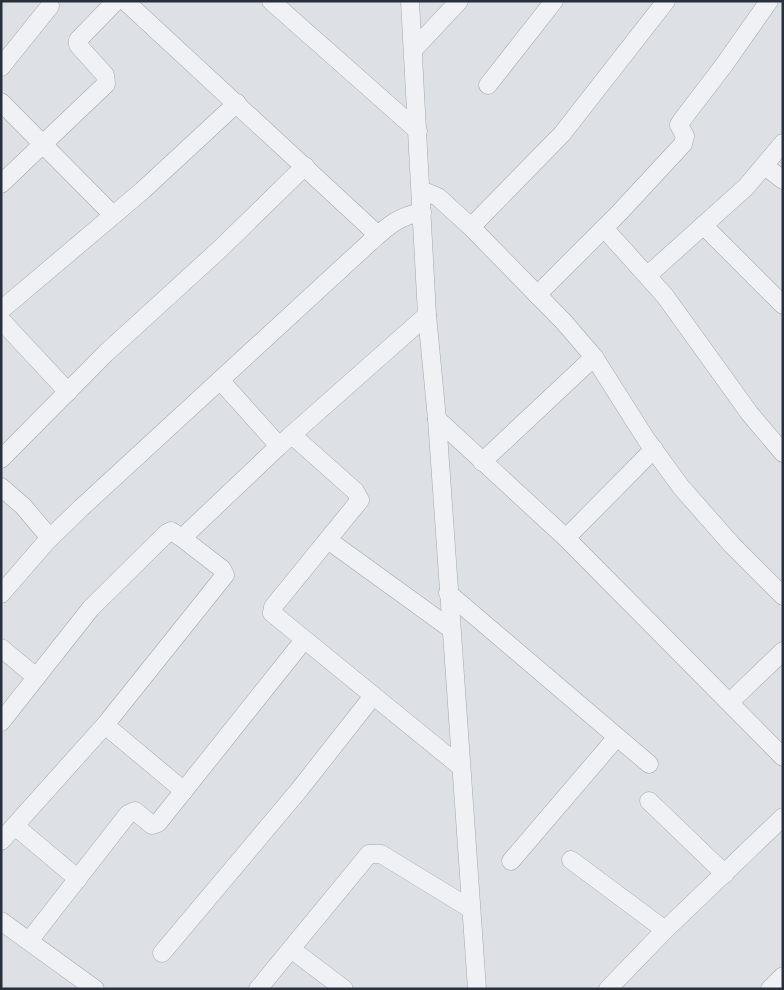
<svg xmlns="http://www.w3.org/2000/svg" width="784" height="990" viewBox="0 0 784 990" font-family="Figtree,sans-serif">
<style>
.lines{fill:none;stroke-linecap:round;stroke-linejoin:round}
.minor-casing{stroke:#a3a8af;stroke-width:19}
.minor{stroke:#eff1f4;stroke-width:18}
</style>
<rect width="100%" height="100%" fill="#dde1e6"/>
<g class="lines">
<defs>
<g id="minor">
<path d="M125,1L378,235"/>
<path d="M271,1L418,131"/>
<path d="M410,1L427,315L437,419L477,989"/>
<path d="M413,50L459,1"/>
<path d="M1,67L50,6"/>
<path d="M488,85L554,1"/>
<path d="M1,102L113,215"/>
<path d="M765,166L783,180"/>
<path d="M1,184L106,84L105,75L78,45V40L116,1"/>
<path d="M421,190L438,197L471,227L563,321L594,357L646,439L681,487L732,545L783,596"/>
<path d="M703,225L783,305"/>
<path d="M471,227L562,134L666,1"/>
<path d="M604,228L665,296L750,414L783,453"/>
<path d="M648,275L746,187L783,143"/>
<path d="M537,295L619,213L683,144L685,136L679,125L682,120L724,65L769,1"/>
<path d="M1,310L142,191L237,103"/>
<path d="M1,320L68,392"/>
<path d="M220,380L279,446"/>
<path d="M437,419L566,538L783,757"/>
<path d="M292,435L355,491L360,500L273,607L272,613L461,767"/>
<path d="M1,459L106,353L221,248L305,166"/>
<path d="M482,462L594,357"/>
<path d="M1,487L23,506L50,538"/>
<path d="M182,538L222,569L225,575L105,725L184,791"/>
<path d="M566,538L654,449"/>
<path d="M328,540L451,629"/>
<path d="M448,593L649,764"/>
<path d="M1,594L47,541L81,508L368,244C387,227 396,217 422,212"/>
<path d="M1,648L36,677"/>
<path d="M730,702L783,651"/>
<path d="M1,722L91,608L167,533L171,531L182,538L279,446L427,315"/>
<path d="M649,801L725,874"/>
<path d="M15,826L78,879"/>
<path d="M1,841L105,725"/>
<path d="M571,860L665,930"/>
<path d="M511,861L617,737"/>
<path d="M1,921L95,989"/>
<path d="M29,941L128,814L135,811L152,825L158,823L304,640"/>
<path d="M291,949L344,989"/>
<path d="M162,953L299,790L373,696"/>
<path d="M258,989L369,854H381L471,909"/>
<path d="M608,989L665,930L783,817"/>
<path d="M770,989L783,976"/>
</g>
</defs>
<use href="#minor" class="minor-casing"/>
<use href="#minor" class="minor"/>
</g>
<rect width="784" height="990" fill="none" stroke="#28303b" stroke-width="5"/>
</svg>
